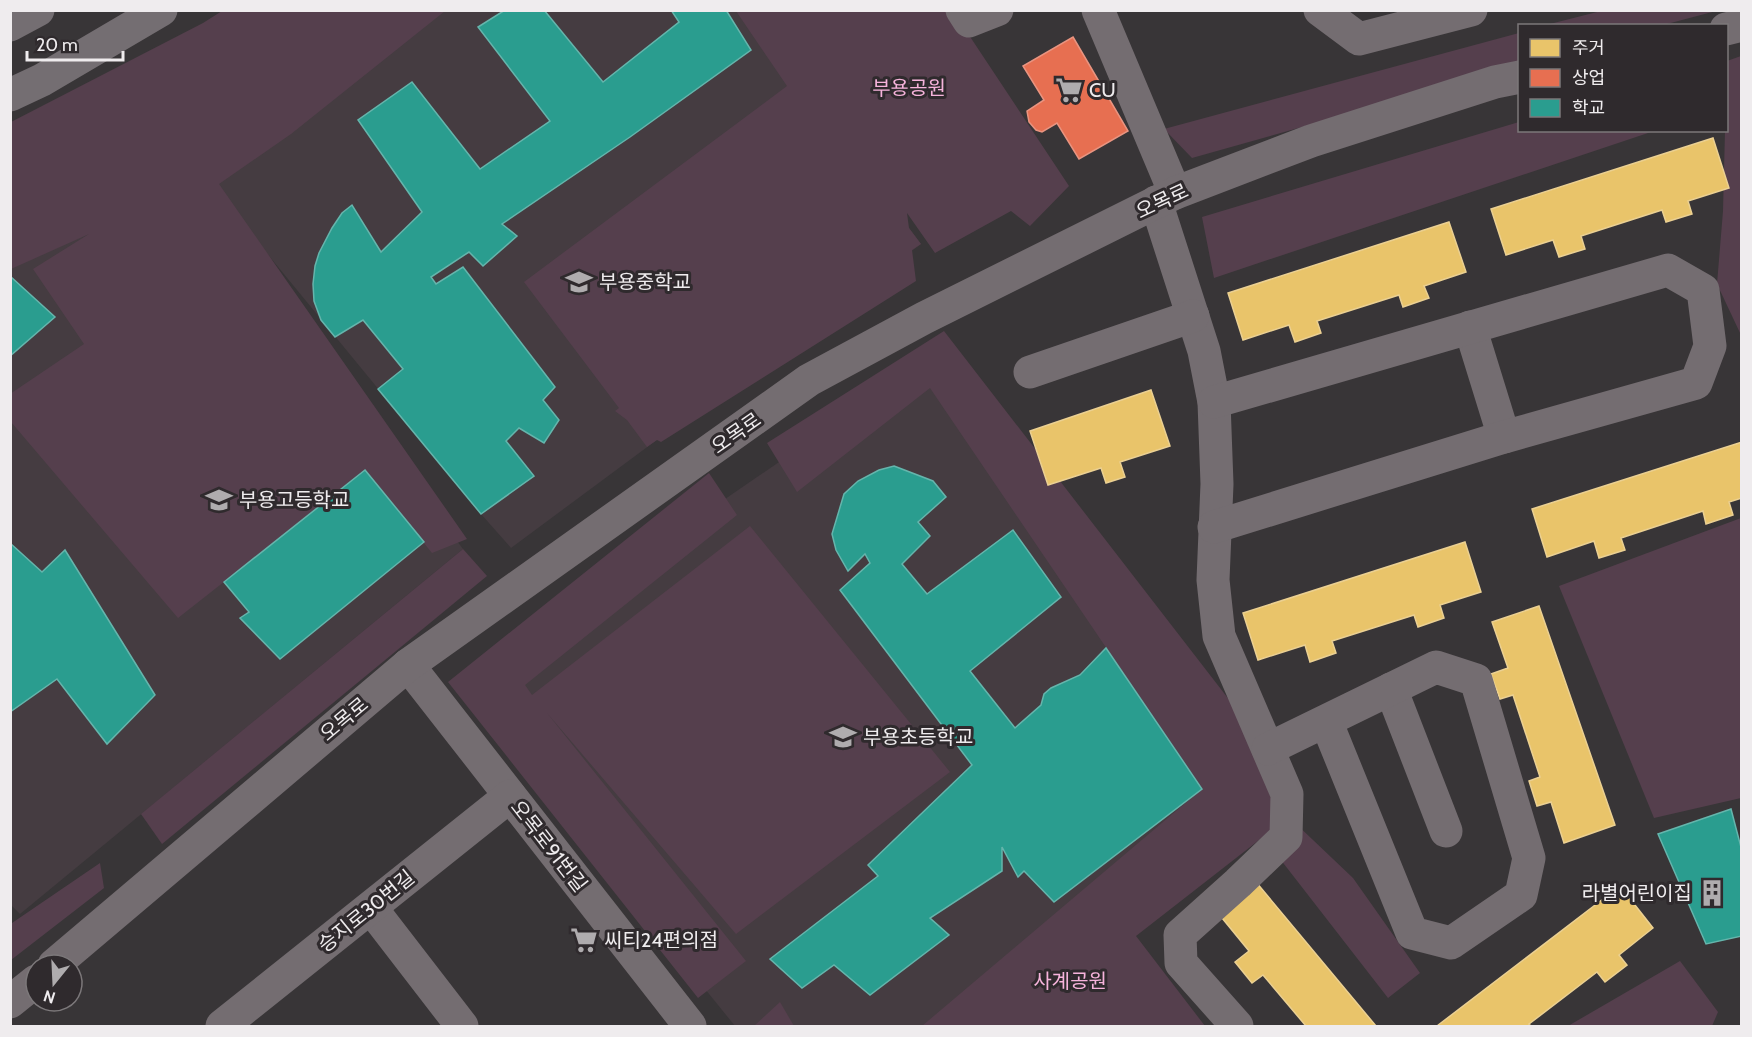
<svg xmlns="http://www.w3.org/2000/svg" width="1752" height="1037" viewBox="0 0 1752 1037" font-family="Cabin,'Noto Sans KR',sans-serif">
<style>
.built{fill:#453c41}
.green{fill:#553f4d}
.homes{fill:#e9c46a;stroke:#ebd092;stroke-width:1.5}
.shops{fill:#e76f51;stroke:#e99480;stroke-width:1.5}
.schools{fill:#2a9d8f;stroke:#65b5ac;stroke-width:1.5}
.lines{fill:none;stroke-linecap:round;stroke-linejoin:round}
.minor{stroke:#746d71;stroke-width:33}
.major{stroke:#746e72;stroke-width:33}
.labels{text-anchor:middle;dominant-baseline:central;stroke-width:6;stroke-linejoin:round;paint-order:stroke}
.park-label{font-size:20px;fill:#f6b3db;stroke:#2f2a2d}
.poi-label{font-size:20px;fill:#efecee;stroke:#2f2a2d;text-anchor:start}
.street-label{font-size:20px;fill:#efecee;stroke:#2f2a2d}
</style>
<rect width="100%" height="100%" fill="#383537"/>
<g class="built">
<path d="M437,11H753L797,79L921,244L511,548L481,514L196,167Z"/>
<path d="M182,175L463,549L20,914L10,904V256Z"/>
<path d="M916,368L1225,791L945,1026H735L457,683Z"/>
</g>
<g class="green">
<path d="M222,11H445L291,134L219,184L467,539L432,553L365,471L178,618L11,422L10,394L84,344L33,269L89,234L11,269V122L203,23Z"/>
<path d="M736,11H953L1069,186L1030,226L1011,211L935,253L907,213L909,228L921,244L912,250L916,281L661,442L657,440L647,447L627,420L615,411L619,408L524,282L787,86Z"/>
<path d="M1601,11V10L1716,11L1663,25H1546Z"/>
<path d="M1519,33V66L1192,158L1164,129Z"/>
<path d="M1741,56V335L1717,284L1723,211L1725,131L1726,130L1727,61Z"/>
<path d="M1519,122L1520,130L1654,131L1214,278L1202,217Z"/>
<path d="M944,331L1244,719L1272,801L1353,878L1420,973L1388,998L1263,837L1136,936L1205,1026H922L1202,789L930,388L797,492L767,443Z"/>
<path d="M709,473L737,515L525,685L532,695L750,526L950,772L736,934L547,713L746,961L698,998L448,682Z"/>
<path d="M1741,518V798L1654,818L1559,586Z"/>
<path d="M463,549L487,576L162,844L141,814Z"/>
<path d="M100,863L104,888L11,960V922L12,923Z"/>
<path d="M1680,961L1718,1012L1712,1026H1568Z"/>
<path d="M780,1002L794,1026H754Z"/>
</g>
<g class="homes">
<path d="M1713,138L1729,188L1688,201L1692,214L1666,222L1662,210L1581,236L1585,249L1559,257L1553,240L1506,255L1491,209Z"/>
<path d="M1449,222L1466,272L1424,286L1429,298L1403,307L1399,295L1317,321L1321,333L1295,342L1289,325L1243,340L1228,293Z"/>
<path d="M1151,390L1170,446L1120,462L1125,477L1106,483L1101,468L1048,485L1030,431Z"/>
<path d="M1742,442V498L1729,502L1733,515L1706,524L1703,511L1621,538L1625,550L1599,558L1594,541L1547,557L1532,509Z"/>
<path d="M1465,542L1481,592L1440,605L1444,618L1418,627L1414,615L1332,641L1336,653L1310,662L1305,645L1258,660L1243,613Z"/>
<path d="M1539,606L1615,825L1564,843L1551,802L1537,806L1529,781L1540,777L1513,695L1500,699L1491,674L1508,668L1492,622Z"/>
<path d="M1256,882L1376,1026H1306L1263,975L1252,983L1235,962L1249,951L1218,913Z"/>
<path d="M1620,886L1653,928L1619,955L1627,965L1605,982L1597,972L1529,1024L1531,1026H1437Z"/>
</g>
<path class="shops" d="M1073,37L1128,131L1079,159L1057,123L1042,132L1036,130L1029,122L1027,111L1044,100L1023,66Z"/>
<g class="schools">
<path d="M505,10H544L603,82L679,22L671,10H726L751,50L630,137L502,224L517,236L483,266L469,252L431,277L436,284L463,267L555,387L543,400L559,420L544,443L519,428L506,441L534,476L481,514L378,389L403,369L363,320L335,337L321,320L314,301L313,284L315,266L319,253L332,228L342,213L352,205L381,252L422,212L358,120L412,82L480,169L550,121L478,27Z"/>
<path d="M10,276L55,317L10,356Z"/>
<path d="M894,466L933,481L946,497L918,522L930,536L902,564L927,594L1013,530L1061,597L970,671L1015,728L1041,705L1044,694L1051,688L1080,675L1106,648L1202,789L1054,902L1024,871L1018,877L1002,847V871L930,918L949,935L870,995L834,965L802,988L770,959L878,876L868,865L972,765L840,590L870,563L865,554L848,571L836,550L832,534L844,494L858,481L879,470Z"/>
<path d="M365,470L424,542L280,659L240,618L249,612L224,582Z"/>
<path d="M10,543L42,572L65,550L155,695L107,744L57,679L10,712Z"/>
<path d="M1731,809L1742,851V936L1706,944L1658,834Z"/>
</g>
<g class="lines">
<g class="minor">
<path d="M962,10L969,21L997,10"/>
<path d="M1098,10L1175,193"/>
<path d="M1320,10L1359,39L1471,10"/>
<path d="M1726,29L1742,25"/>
<path d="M1156,202L1204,351L1214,402L1217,484L1213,580L1219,636L1287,794L1286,837L1238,883L1180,935L1181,963L1237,1026"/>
<path d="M1470,327L1504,437"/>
<path d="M1030,372L1193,316"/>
<path d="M1214,402L1668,270L1703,290L1710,346L1696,383L1504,437L1214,527"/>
<path d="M408,665L690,1026"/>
<path d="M1391,689L1446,831"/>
<path d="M1268,749L1436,667L1476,680L1529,858L1521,895L1451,943L1412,933L1326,721"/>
<path d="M371,908L462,1026"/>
<path d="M54,965L408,665L809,380L924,318L1175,193L1311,141L1495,82L1520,77"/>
<path d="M10,1002L36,981"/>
<path d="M222,1026L510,796"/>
</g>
<g class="major">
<path d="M10,25L38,10"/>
<path d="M10,95L42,80L161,10"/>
</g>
</g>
<defs>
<symbol id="supermarket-bare" viewBox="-9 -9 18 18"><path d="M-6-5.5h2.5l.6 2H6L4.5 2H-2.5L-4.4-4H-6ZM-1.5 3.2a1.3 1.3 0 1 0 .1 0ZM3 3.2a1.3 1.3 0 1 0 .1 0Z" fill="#afacae" stroke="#2f2a2d" stroke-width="2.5" paint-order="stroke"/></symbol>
<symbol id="school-bare" viewBox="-9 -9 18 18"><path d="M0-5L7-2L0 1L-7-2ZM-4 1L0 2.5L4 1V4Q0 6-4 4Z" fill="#afacae" stroke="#2f2a2d" stroke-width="2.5" paint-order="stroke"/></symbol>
<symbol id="building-bare" viewBox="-9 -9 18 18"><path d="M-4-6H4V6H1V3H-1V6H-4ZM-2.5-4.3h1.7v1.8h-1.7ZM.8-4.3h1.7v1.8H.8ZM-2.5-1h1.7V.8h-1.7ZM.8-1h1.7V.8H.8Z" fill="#afacae" stroke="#2f2a2d" stroke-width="2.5" paint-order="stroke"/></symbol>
</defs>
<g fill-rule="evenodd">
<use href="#supermarket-bare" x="1050" y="71" width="38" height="38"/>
<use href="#school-bare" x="560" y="263" width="38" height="38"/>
<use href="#school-bare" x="200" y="481" width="38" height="38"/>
<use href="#school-bare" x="824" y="718" width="38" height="38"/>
<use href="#building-bare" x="1693" y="874" width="38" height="38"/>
<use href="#supermarket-bare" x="565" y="921" width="38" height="38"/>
</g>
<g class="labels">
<g class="park-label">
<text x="909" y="88">부용공원</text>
<text x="1070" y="981">사계공원</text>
</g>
<g class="poi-label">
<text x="1089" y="90">CU</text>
<text x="599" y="282">부용중학교</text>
<text x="239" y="500">부용고등학교</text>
<text x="863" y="737">부용초등학교</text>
<text x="1692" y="893" text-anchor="end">라별어린이집</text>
<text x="604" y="940">씨티24편의점</text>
</g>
<g class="street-label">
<text transform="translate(1162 201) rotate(-25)">오목로</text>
<text transform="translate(736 433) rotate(-35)">오목로</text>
<text transform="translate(344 719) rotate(-40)">오목로</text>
<text transform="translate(549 846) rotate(52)">오목로91번길</text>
<text transform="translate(366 911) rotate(-39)">승지로30번길</text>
</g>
</g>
<rect width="1752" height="1037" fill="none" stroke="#efecee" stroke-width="24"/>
<rect x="1518" y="24" width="210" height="108" fill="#2f2a2d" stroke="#7c787a" stroke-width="1.5"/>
<rect x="1530" y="39" width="30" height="18" fill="#e9c46a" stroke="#7c787a" stroke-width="1.5"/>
<text x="1572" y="54" font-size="18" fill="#efecee">주거</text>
<rect x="1530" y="69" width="30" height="18" fill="#e76f51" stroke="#7c787a" stroke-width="1.5"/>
<text x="1572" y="84" font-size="18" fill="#efecee">상업</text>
<rect x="1530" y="99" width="30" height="18" fill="#2a9d8f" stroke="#7c787a" stroke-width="1.5"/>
<text x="1572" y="114" font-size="18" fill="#efecee">학교</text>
<g transform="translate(54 983) rotate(198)"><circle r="28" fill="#2f2a2d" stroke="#7c787a" stroke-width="1.5"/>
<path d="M0-4.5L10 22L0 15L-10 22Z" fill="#afacae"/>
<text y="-9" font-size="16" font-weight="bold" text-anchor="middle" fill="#efecee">N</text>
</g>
<path d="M27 51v9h96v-9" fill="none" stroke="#efecee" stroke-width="3"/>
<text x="36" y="51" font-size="18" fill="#efecee" stroke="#2f2a2d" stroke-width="4.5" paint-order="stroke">20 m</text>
</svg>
